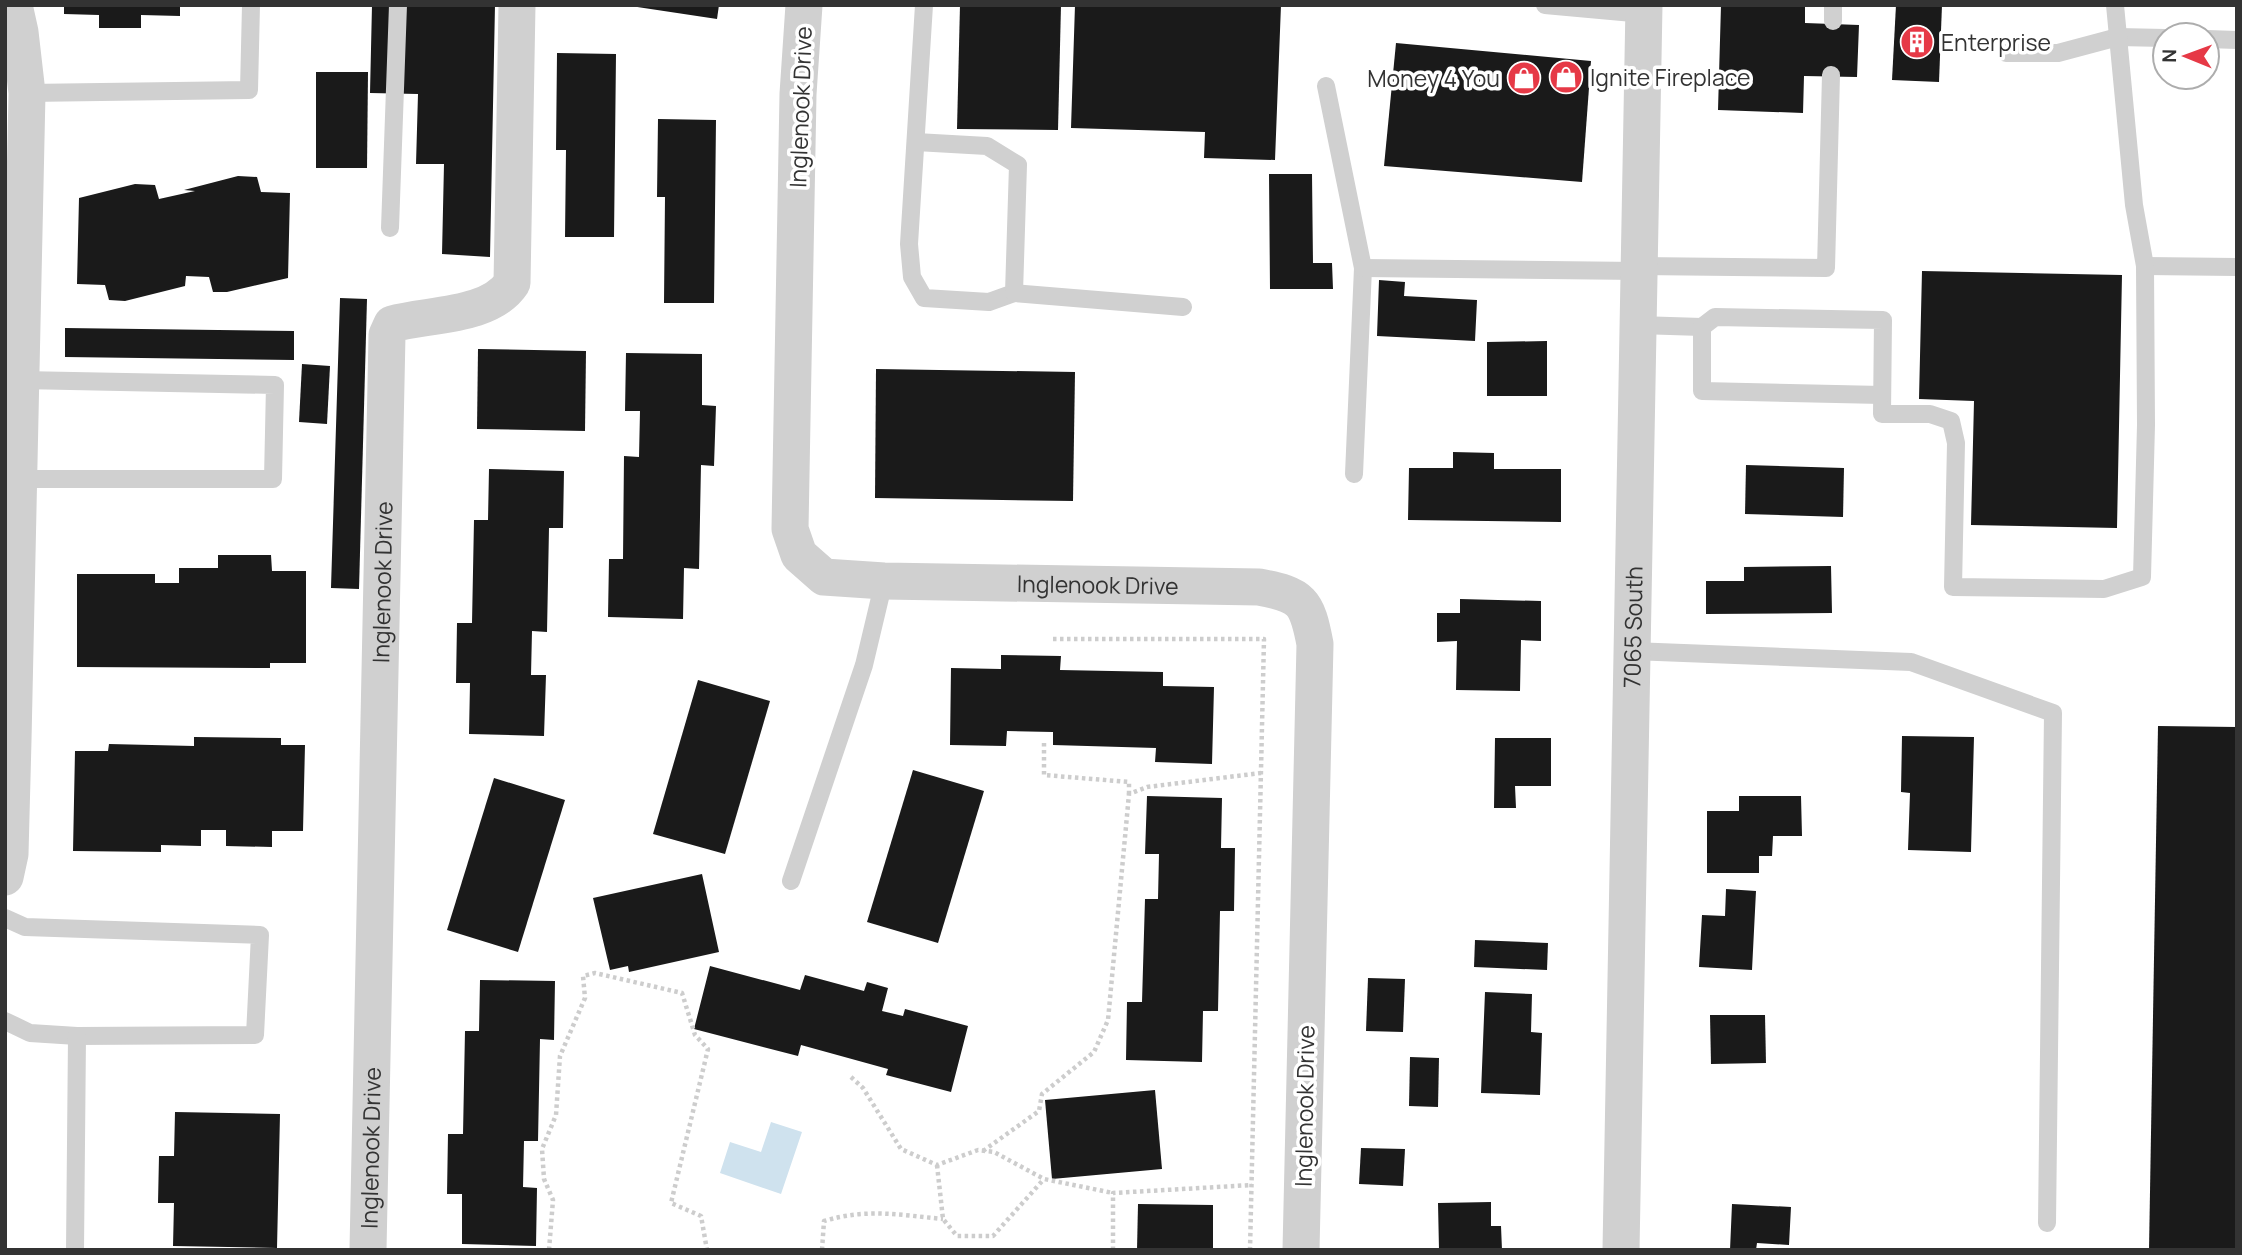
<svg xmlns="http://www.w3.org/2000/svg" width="2242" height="1255" viewBox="0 0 2242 1255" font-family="Manrope,sans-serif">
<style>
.water{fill:#cfe2ee}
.building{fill:#1a1a1a}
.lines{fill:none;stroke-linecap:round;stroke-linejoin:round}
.path{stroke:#cdcdcd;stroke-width:4.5;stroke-dasharray:3.5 3.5;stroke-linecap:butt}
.service{stroke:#d0d0d0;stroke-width:18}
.minor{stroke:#d0d0d0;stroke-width:37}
.labels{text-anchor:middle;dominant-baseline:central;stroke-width:7;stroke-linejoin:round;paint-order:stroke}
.poi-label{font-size:23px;fill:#333;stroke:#fff;text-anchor:start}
.street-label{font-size:23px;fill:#333;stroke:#fff}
</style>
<rect width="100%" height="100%" fill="#fff"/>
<path class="water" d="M771,1122L802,1132L781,1194L720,1173L730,1142L761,1152Z"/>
<g class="building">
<path d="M64,5H180V16L141,15V28H99V15L64,14Z"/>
<path d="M372,5H495L490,257L442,254L444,164H416L418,94L370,93Z"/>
<path d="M624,5H719L717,19Z"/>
<path d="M960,5H1061L1058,130L957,129Z"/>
<path d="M1075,5H1281L1275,160L1204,158L1205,132L1071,128Z"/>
<path d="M1721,5H1805V23L1859,25L1857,77L1804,76L1803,113L1718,110Z"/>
<path d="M1896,5H1942L1939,82L1892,80Z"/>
<path d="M1396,43L1591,61L1582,182L1384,166Z"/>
<path d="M557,53L616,54L614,237H565L566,150H556Z"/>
<path d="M316,72H368L367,168H316Z"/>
<path d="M658,119L716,120L714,303H664L665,197H657Z"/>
<path d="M1269,174H1312L1313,263H1332L1333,289H1270Z"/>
<path d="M238,176L257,177L261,192L290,193L288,278L227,292H213L209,277L186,276L185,286L125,301L109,300L105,285L77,284L79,198L135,184L155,185L159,199L195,191L184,190Z"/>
<path d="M1922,271L2122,275L2117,528L1971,525L1974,401L1919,399Z"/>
<path d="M1379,280L1405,282L1404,296L1477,300L1475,341L1377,336Z"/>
<path d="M340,298L367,299L359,589L331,588Z"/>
<path d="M65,328L294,331V360L65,357Z"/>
<path d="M1547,341V396H1487V342Z"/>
<path d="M478,349L586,351L585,431L477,429Z"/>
<path d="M626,353L702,354V405L716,406L714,466L701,465L699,569L684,568L683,619L608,617L609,559H623L624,456L639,457L640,411H625Z"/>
<path d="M302,364L330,366L327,424L299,422Z"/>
<path d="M876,369L1075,372L1073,501L875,498Z"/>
<path d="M1453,452L1494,453V469H1561V522L1408,520L1409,468H1453Z"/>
<path d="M1746,465L1844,468L1843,517L1745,514Z"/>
<path d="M489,469L564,471L563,528H549L547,632L532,631L531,675H546L544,736L469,734L470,683H456L457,623H472L474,520H488Z"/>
<path d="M218,555H271L272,571H306V663H270V668L77,667V574H155V583H179V568H218Z"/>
<path d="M1831,566L1832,613L1706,614V581H1744V567Z"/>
<path d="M1460,599L1541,601V641L1521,640L1520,691L1456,690L1457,641L1437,642V613H1460Z"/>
<path d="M1001,655L1061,656L1060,670L1163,672V686L1214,687L1212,764L1155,762L1156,748L1053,745V732L1007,731L1006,746L950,745L951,668L1001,669Z"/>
<path d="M698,680L770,701L725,854L653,834Z"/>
<path d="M2158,726L2237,727V1250H2149Z"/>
<path d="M1902,736L1974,737L1971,852L1908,850L1910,793L1901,792Z"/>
<path d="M194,737L281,738V745H305L303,831H272V847L226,846V830H201V846L161,845V852L73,851L75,751H108L109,744L194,746Z"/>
<path d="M1495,738H1551V786H1515L1516,808H1494Z"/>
<path d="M913,770L984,791L938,943L867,922Z"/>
<path d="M494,778L565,800L518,952L447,930Z"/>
<path d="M1147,796L1222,798L1221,848H1235L1234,911H1220L1218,1011H1203L1202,1062L1126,1060L1127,1002H1142L1145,899H1158L1159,854H1145Z"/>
<path d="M1739,796H1801L1802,836H1773L1772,856H1759V873H1707V811H1739Z"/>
<path d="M702,874L719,952L629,972L628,966L610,970L593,898Z"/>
<path d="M1726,889L1756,891L1752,970L1699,967L1702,915L1725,916Z"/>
<path d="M1475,940L1548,943L1547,970L1474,967Z"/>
<path d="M710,966L800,990L805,975L864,991L867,982L888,988L882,1011L903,1016L905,1009L968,1026L951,1092L886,1075L888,1069L801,1045L798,1056L694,1029Z"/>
<path d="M1368,978L1405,979L1403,1032L1366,1031Z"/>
<path d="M480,980L555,981L554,1040L540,1039L538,1141H524L523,1187L537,1188L536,1246L462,1244V1194H447L448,1134H463L465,1031H479Z"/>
<path d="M1485,992L1532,994L1531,1032L1542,1033L1540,1095L1481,1093Z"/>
<path d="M1710,1015H1765L1766,1063L1711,1064Z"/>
<path d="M1410,1057L1439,1058L1438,1107L1409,1106Z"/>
<path d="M1155,1090L1162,1169L1052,1179L1045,1100Z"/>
<path d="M175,1112L280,1114L277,1248L173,1246L174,1203H158L159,1156H174Z"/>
<path d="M1361,1148L1405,1149L1403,1186L1359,1184Z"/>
<path d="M1491,1202V1226H1501L1502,1250H1439L1438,1203Z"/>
<path d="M1138,1204L1213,1205V1250H1137Z"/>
<path d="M1732,1204L1791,1207L1789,1245L1757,1243L1756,1250H1730Z"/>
</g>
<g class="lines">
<g class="path">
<path d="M1053,639H1264L1250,1250"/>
<path d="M1044,743V775L1129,782V795"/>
<path d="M851,1077L863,1088L901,1149L937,1165L978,1150L994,1152L1044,1179L1113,1193"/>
<path d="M983,1151L1039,1111L1042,1094L1094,1052L1108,1020L1129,794L1147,787L1261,773"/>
<path d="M937,1165L943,1219L957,1236H993L1044,1179"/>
<path d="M549,1250L553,1200L544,1179L542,1149L556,1115L560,1056L585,998L583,976L595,973L682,993L695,1035L708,1049L671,1203L701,1216L707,1250"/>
<path d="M822,1250L824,1221C867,1208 900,1215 943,1219"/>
<path d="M1113,1250V1193L1252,1185"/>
</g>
<g class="service">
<path d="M1545,5L1644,14"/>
<path d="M1833,21V5"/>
<path d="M2207,39L2237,40"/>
<path d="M2006,53H2058L2118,37L2165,38"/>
<path d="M1326,86L1363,268L1354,474"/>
<path d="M27,93L249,90L251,5"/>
<path d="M916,142L987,146L1018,165L1014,293L989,302L924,298L912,277L909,244L924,5"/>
<path d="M390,228L398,5"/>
<path d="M1639,266L1826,268L1831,75"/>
<path d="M2145,266L2237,267"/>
<path d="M1363,268L1639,271"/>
<path d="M1014,293L1183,307"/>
<path d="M1638,325L1702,327L1715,317L1883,320L1882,414H1930L1951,421L1956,443L1953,587L2104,589L2142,577L2146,425L2145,266L2134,205L2115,5"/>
<path d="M1702,327V391L1882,395"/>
<path d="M17,479H273L275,385L21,380"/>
<path d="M1632,651L1911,662L2053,713L2047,1223"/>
<path d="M791,881L864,665L884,581"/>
<path d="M5,918L25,927L260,935L255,1035L77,1036L30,1033L5,1021"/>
<path d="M75,1250L77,1036"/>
</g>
<g class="minor">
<path id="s1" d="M804,5L798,94L790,529L799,555L824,577L884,581L1259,587C1302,595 1307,601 1315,644L1301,1250"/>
<path d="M5,877L10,854L13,740L27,93L20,32L14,5"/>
<path id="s2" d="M368,1250L387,335L392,324C428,314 490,317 512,283L517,5"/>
<path id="s3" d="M1621,1250L1644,5"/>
</g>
</g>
<defs>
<symbol id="building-disc" viewBox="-11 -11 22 22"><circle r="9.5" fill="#e63946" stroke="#fff"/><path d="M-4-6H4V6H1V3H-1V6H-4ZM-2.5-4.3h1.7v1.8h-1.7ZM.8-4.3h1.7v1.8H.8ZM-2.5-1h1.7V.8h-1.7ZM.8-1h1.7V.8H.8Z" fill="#fff"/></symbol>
<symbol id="shop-disc" viewBox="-11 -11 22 22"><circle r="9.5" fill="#e63946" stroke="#fff"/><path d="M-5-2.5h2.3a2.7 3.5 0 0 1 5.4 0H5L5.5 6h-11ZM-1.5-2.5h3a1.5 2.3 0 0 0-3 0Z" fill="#fff"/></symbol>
</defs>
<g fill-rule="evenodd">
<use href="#building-disc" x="1898" y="23" width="38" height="38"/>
<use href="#shop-disc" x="1547" y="58" width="38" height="38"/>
<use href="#shop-disc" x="1505" y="59" width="38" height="38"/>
</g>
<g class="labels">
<g class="poi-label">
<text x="1941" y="42">Enterprise</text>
<text x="1590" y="77">Ignite Fireplace</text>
<text x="1500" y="78" text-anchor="end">Money 4 You</text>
</g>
<g class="street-label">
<text transform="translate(800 107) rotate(-88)">Inglenook Drive</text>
<text stroke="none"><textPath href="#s2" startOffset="668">Inglenook Drive</textPath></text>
<text stroke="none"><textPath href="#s1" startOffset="859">Inglenook Drive</textPath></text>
<text stroke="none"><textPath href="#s3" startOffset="623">7065 South</textPath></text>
<text transform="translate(1304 1106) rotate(-89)">Inglenook Drive</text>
<text stroke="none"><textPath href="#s2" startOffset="102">Inglenook Drive</textPath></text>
</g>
</g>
<rect width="2242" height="1255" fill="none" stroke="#333333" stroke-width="14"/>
<g transform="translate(2186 56) rotate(271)"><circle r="33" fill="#ffffff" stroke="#adadad" stroke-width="2"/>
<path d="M0-5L12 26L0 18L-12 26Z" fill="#e63946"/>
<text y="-10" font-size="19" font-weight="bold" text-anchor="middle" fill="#333333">N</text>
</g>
</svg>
